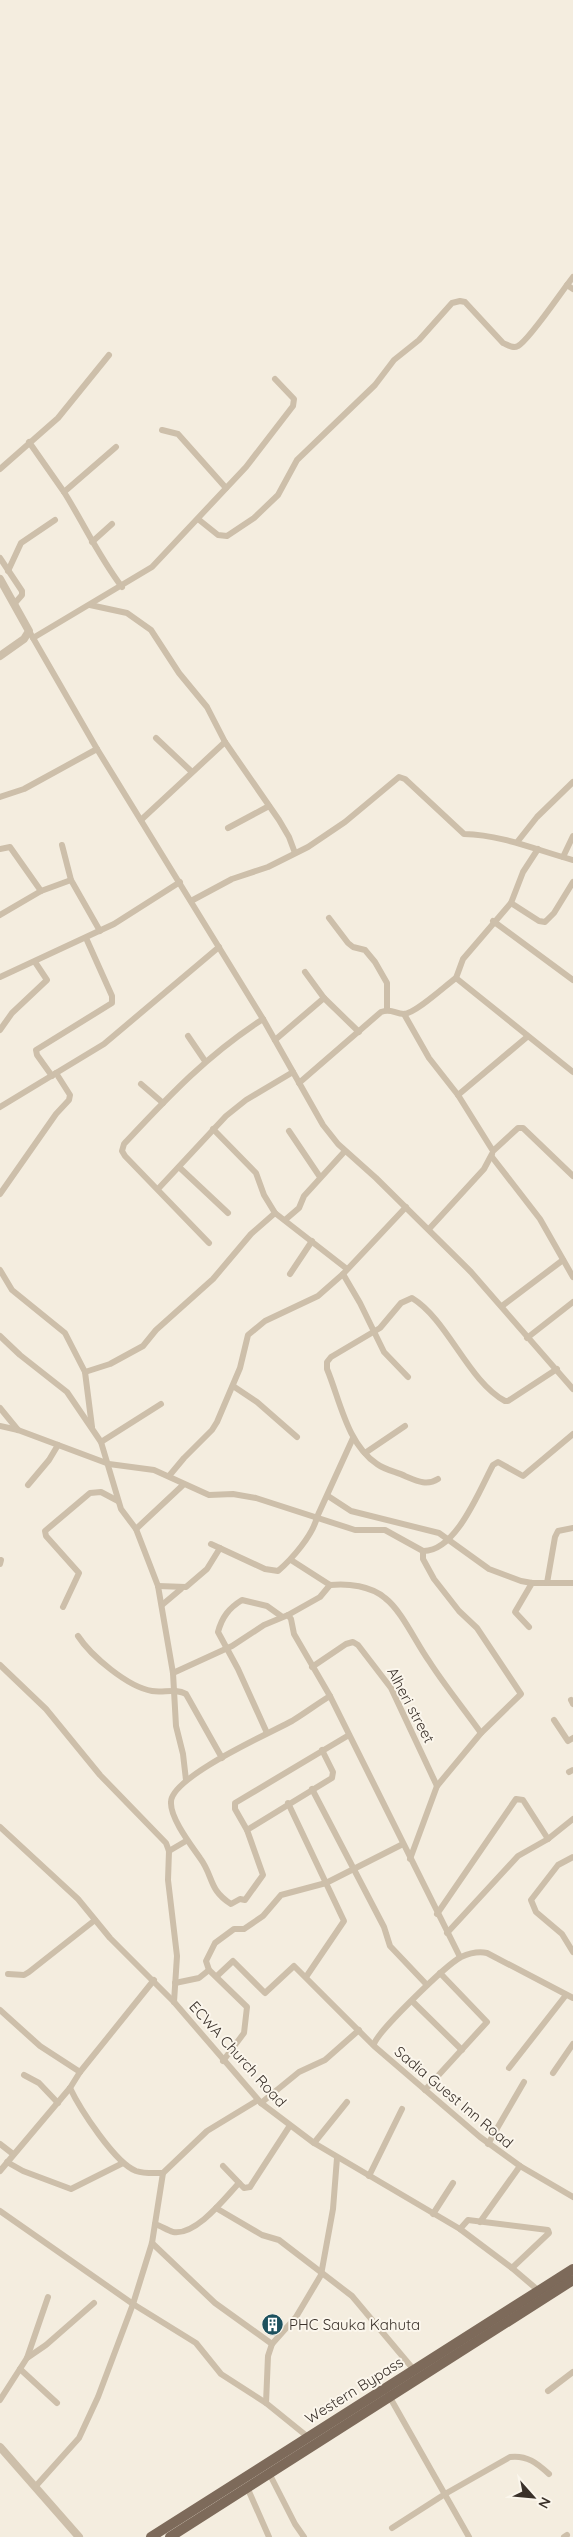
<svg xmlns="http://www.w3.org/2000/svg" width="573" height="2537" viewBox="0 0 573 2537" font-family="Quicksand,sans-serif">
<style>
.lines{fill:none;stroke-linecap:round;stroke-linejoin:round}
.minor{stroke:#cdbfaa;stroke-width:6}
.tertiary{stroke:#cdbfaa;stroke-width:8}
.primary{stroke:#7d6a5a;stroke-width:10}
.labels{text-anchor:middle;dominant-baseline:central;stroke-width:4;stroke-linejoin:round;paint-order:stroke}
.street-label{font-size:15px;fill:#3a312a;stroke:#fbf6ec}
.poi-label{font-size:15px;fill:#3a312a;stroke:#fbf6ec;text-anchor:start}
</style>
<rect width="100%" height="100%" fill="#f4eddf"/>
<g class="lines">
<g class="minor">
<path d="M573,277L567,285L573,289"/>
<path d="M162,430L178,434L226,488"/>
<path d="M29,442L64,492"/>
<path d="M116,447L64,492C84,524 99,557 122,587"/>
<path d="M0,469L58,418L109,355"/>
<path d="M198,519L218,535L227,536L254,518L278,495L297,460L375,385L394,360L419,340L452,303L460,301L465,302L503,343C508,345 513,349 518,346C528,341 558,297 567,285"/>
<path d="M92,542L112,524"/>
<path d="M0,558L22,591V595L15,603"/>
<path d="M8,571L21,543L55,520"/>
<path d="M90,605L127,613L151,630L179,673L207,707L225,742"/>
<path d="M29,631L97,749L263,1019L323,1125L338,1144L376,1178L471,1272L573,1389"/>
<path d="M33,638L152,567L246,467L293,406L294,399L275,379"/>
<path d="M156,738L192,772"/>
<path d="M0,797L24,789L97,749"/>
<path d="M141,820L225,742L279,820L289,837L295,853"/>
<path d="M228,828L269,806"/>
<path d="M518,841L537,817L573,782"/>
<path d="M62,845L71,880L100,931"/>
<path d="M0,849L10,847L41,891"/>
<path d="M538,849L523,872L511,903L463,959L456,978L573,1072"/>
<path d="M563,857L573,836"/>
<path d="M191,901L232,879L268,867L308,847L345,822L399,777L405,779L464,834C503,835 536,850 573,860"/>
<path d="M511,903L539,921L545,922L554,913L573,882"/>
<path d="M0,915L41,891L71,880"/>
<path d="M329,918L348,943L353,947L365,950L375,962L387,983V1010"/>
<path d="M493,921L573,980"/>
<path d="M305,972L324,998L359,1032"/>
<path d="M0,977L114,924L180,882"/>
<path d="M404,1014L429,1058L458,1095L493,1151L518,1128H523L573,1176"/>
<path d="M0,1030L12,1013L47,980L35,962"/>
<path d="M188,1036L205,1061"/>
<path d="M275,1040L324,998"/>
<path d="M52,1076L37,1055L36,1050L112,1003V996L86,938"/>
<path d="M299,1083L381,1012C391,1008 395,1014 404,1014C415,1014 446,985 456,978"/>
<path d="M141,1084L163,1103"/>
<path d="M458,1095L527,1037"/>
<path d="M0,1107L104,1044L219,947"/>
<path d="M213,1129L256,1173L264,1195L275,1213"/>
<path d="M289,1131L320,1177"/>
<path d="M492,1157L540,1219L573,1277"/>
<path d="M179,1167L228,1213"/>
<path d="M158,1189L226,1116L246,1100L293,1072"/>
<path d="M0,1194L56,1114L69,1100L70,1095L56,1073"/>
<path d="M285,1220L299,1208L304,1196L345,1151"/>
<path d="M429,1229L484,1169L492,1154"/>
<path d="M209,1243L125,1156L122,1151L124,1144C169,1096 206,1056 263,1019"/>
<path d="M0,1270L12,1290L65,1333L85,1372L92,1427"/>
<path d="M290,1274L312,1241"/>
<path d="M343,1274L360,1303L384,1352L408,1377"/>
<path d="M502,1306L563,1260"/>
<path d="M0,1336L20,1355L67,1392L101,1442L121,1509L136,1529L158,1586L173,1673L176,1726L183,1754L186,1780"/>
<path d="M527,1338L573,1302"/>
<path d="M85,1372L110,1364L143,1346L156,1330L213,1279L251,1234L275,1213L347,1269"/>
<path d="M233,1386L257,1402L297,1437"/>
<path d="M0,1408L18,1430"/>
<path d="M0,1426L18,1430L109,1464L154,1470L209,1495L233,1494L256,1498L355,1530H385L423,1551C456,1552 480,1489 493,1465L498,1462L523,1476L573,1434"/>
<path d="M101,1442L161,1404"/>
<path d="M365,1453L405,1426"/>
<path d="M169,1476L184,1458L212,1430L217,1422L240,1368L248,1335L265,1321L318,1296L343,1274L406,1207"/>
<path d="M438,1479C427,1486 417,1481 405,1476C397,1472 385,1470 377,1464C347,1444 340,1400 327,1369V1362L331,1357L380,1328L401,1303L412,1298C448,1320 468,1381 505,1401H508L557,1369"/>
<path d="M28,1485L49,1460L58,1445"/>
<path d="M328,1496L351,1511L439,1533L489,1569L521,1581L532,1583H573"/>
<path d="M136,1529L183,1485"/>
<path d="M211,1544L265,1569L278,1571C292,1559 313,1535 317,1517L353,1438"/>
<path d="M291,1560L330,1585C348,1583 371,1586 385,1598C402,1611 416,1643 429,1661C445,1686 464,1709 481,1733"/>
<path d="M0,1564L1,1560"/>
<path d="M547,1583L555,1537L558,1531L573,1528"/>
<path d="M158,1586L186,1587L207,1569L220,1548"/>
<path d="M162,1605L181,1589"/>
<path d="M63,1607L79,1573L46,1536L45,1531L90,1493L101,1492L118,1501"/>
<path d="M288,1615L320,1597L330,1585"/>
<path d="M529,1627L515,1612L532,1583"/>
<path d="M78,1636C91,1656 128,1687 152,1691C164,1693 175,1688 186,1694L222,1758"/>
<path d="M0,1665L46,1709L100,1775L166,1843L169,1851L168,1880L177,1956L174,2002"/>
<path d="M312,1667L346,1644L353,1642L358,1645L391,1688L437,1786"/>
<path d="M173,1673L232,1646L264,1625L288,1615L291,1619L294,1634L330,1696L460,1957"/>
<path d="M330,1696C317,1704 305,1713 292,1721C270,1733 171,1777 171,1802C170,1818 191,1845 200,1858C214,1877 208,1889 231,1904L240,1899L245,1900L263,1875L247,1830L235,1809V1803L349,1735"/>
<path d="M571,1700L573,1704"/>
<path d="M554,1720L568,1741L573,1738"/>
<path d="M267,1733L238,1669L218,1632C222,1617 229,1608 242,1600L267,1606L281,1616"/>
<path d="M569,1772L573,1770"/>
<path d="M312,1789L384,1927L390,1946L427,1985"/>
<path d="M288,1803L344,1921L306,1977"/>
<path d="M0,1827L78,1899L110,1938L174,2002L261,2103L314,2143L460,2229L512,2268L539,2291"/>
<path d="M247,1830L332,1778L333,1772L322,1750"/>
<path d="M169,1851L186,1841"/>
<path d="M573,1857L558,1865L531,1900L536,1912L562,1934L573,1952"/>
<path d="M410,1859L437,1786L481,1733L521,1694L477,1628L459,1611L434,1579L423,1559V1551"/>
<path d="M437,1914L516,1799L523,1800L548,1839"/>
<path d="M447,1933L518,1856L548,1839L573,1819"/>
<path d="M8,1974L24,1975L29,1972L95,1920"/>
<path d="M217,1976L233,1961L265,1993L294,1966L374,2046L480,2137L520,2166L573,2197"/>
<path d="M175,1983L199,1978L209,1970"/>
<path d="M412,2001L462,2050"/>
<path d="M0,2010L40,2046L80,2072"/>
<path d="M374,2044C379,2030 446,1965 461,1957C470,1953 478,1951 487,1953L573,1998"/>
<path d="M223,2061L244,2033L247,2007L209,1970L206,1961L215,1943L234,1929H244L263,1916L281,1895L326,1883L403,1844"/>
<path d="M509,2068L566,1995"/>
<path d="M553,2073L573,2044"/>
<path d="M24,2075L39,2083L58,2103"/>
<path d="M70,2088C80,2109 115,2163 136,2171C145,2174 154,2173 163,2173"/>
<path d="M425,2090L487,2022L440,1973"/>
<path d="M261,2103L299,2072L325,2060L359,2030"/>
<path d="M314,2143L347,2102"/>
<path d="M0,2144L13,2154"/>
<path d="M488,2144L524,2082"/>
<path d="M7,2162L23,2171L71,2189L123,2163"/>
<path d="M223,2166L244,2188L250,2187L289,2127"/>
<path d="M0,2171L70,2088L80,2072L154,1980"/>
<path d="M369,2176L402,2109"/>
<path d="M216,2208L262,2235L279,2240L352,2296L414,2370"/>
<path d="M0,2211L133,2304L196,2343L221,2374L266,2403"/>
<path d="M433,2214L453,2183"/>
<path d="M480,2222L520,2166"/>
<path d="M155,2224C161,2226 167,2230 173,2232C196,2236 225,2198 239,2183"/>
<path d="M460,2229L468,2220L548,2230L549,2233L512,2268"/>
<path d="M152,2243L215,2303L272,2344"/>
<path d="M27,2358L46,2345L94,2303"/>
<path d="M20,2369L57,2403"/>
<path d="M548,2391L573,2372"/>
<path d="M388,2394L469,2537"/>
<path d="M0,2400L27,2358L48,2297"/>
<path d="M308,2437L266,2403L268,2356L272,2344L296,2317L321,2275L333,2209L337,2158"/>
<path d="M269,2473L295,2524L304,2537"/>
<path d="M35,2487L79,2438L98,2397L133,2304L152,2243L163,2173L207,2131L258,2100"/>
<path d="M247,2487L269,2537"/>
<path d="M392,2528L445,2494L510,2457C527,2455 537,2463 549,2474"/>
<path d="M564,2537L567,2535"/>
</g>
<g class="tertiary">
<path d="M0,579L29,631L24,639L0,656"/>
<path d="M0,2447L79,2537"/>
</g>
<g class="primary">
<path d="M151,2537L573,2269"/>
<path d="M170,2537L573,2280"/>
</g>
</g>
<defs>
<symbol id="building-disc" viewBox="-11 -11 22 22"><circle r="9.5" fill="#1d515e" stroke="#fbf6ec"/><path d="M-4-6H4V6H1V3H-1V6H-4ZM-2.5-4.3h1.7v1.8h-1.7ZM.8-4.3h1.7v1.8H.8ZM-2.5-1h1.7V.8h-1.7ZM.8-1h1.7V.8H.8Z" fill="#fff"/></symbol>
</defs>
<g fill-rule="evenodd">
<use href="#building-disc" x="260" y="2312" width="25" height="25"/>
</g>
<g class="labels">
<g class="street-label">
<text transform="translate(411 1705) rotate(62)">Alheri street</text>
<text transform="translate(238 2054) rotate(48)">ECWA Church Road</text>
<text transform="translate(454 2097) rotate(40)">Sadia Guest Inn Road</text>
<text transform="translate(354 2390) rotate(-32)">Western Bypass</text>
</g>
<g class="poi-label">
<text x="289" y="2324">PHC Sauka Kahuta</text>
</g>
</g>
<g transform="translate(533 2497) rotate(117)" stroke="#fbf6ec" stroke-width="4" paint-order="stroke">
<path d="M0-4L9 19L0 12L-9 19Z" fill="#3a312a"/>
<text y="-8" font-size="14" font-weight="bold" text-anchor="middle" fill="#3a312a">N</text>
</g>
</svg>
